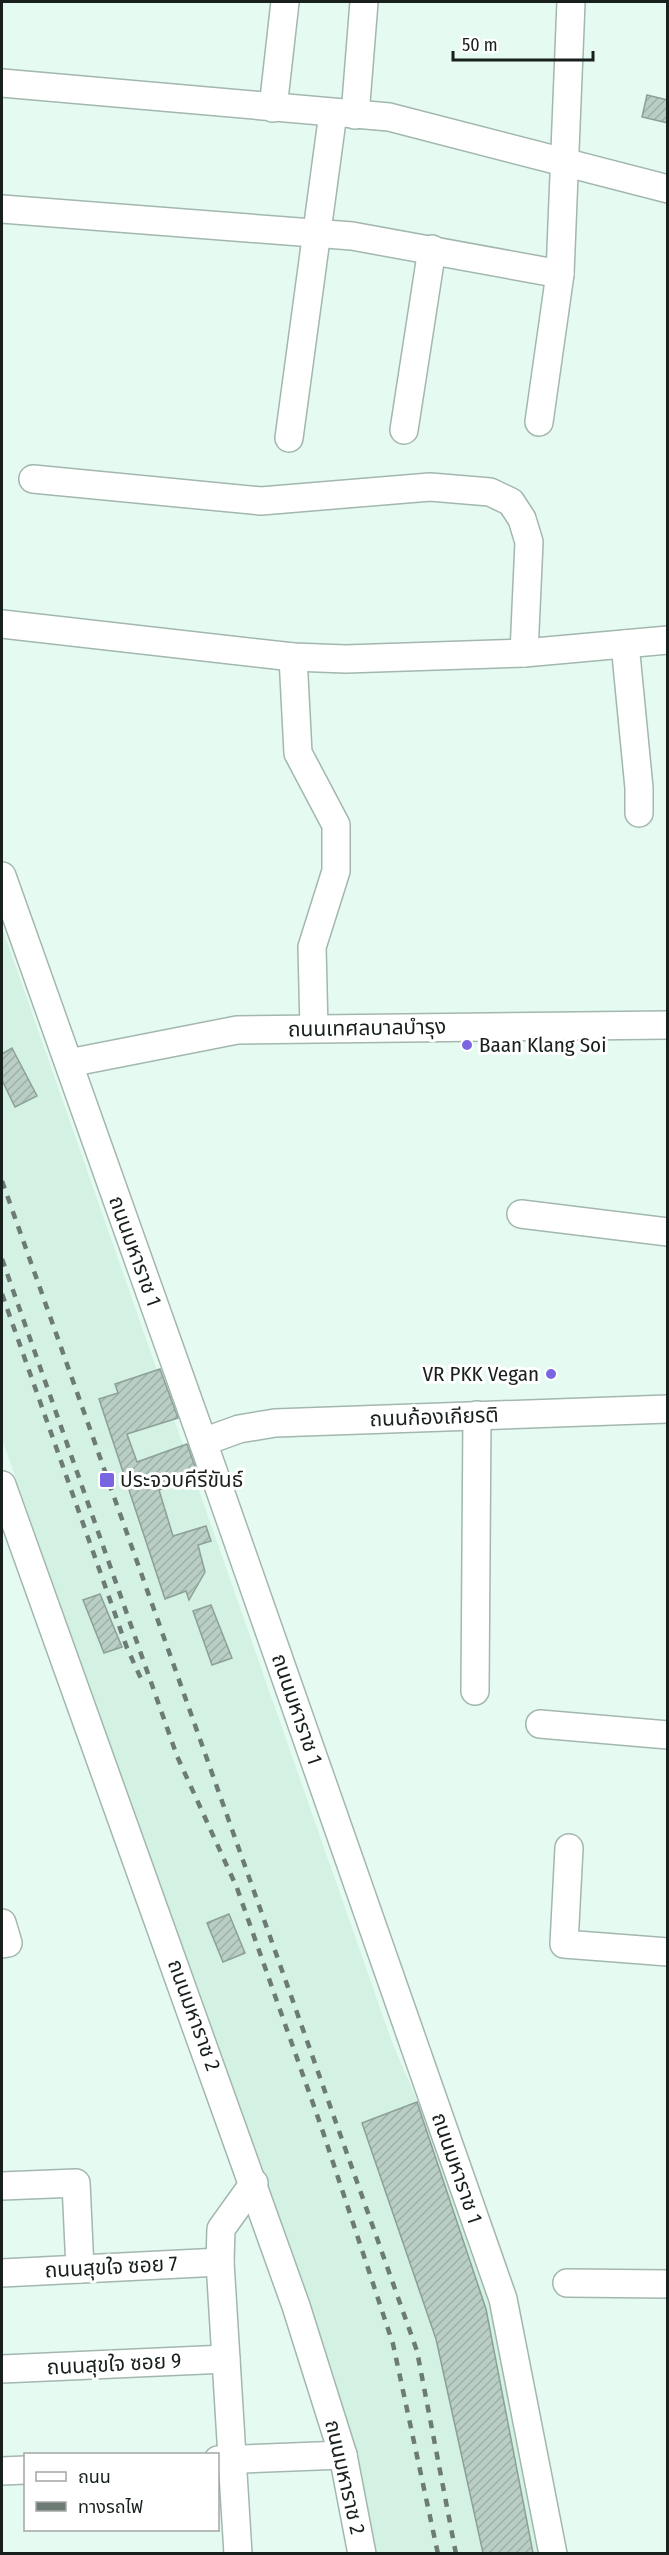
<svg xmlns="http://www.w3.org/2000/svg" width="669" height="2555" viewBox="0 0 669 2555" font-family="'Fira Sans Condensed','Noto Sans Thai',sans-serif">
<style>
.built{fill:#d4f2e4}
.building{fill:url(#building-hatch);stroke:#8ca096;stroke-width:1.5}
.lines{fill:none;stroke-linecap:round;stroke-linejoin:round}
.minor-casing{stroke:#a2b7ad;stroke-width:30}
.minor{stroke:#fff;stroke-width:27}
.rail{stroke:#6d7b75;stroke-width:4.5;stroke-dasharray:8 8;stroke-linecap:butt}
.poi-dot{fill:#7b66e1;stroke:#fff;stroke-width:2}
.labels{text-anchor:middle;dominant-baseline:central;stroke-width:6;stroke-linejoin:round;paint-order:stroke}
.street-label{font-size:21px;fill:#18201d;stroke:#fff}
.poi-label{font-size:21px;fill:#18201d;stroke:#fff;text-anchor:start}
</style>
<defs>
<pattern id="building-hatch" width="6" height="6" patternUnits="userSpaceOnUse" patternTransform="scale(1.5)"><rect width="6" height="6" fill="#b9cec4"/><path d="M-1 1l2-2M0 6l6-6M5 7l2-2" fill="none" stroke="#9eb1a8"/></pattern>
</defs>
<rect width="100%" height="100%" fill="#e5fbf1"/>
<path class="built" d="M2,927L392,2042L437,2146L492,2303L540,2553H374L258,2164L2,1439Z"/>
<g class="building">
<path d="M647,95L668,100V123L642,117Z"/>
<path d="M12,1048L37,1096L15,1107L2,1080V1054Z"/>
<path d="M160,1369L178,1418L127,1434L137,1462L187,1444L198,1475L159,1490L173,1536L206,1526L211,1541L198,1545L205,1572L189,1600L186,1591L165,1599L99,1399L118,1393L115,1384Z"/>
<path d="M100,1594L122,1647L104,1653L83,1600Z"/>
<path d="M211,1605L232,1658L212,1665L193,1611Z"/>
<path d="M229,1914L245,1953L223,1962L207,1923Z"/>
<path d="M417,2102L486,2309L533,2553H483L436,2339L362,2123Z"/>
</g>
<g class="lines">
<defs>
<g id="minor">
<path d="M2,83L389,117L668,189"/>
<path d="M273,108L285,2"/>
<path d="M355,115L364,2"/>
<path d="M2,209L352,236L560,274"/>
<path d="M539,422L560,274L571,2"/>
<path d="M404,430L432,249"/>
<path d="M289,438L333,113"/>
<path d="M33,479L261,501L430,487L490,492L511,502L522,519L529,542L524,653"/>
<path d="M2,624L293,657L346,659L524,653L668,640"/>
<path d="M625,644L639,788V813"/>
<path d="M293,657L298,753L336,825V871L312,947L314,1028"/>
<path d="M2,876L203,1442L503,2299L553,2554"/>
<path d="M69,1063L237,1030L668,1025"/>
<path d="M521,1214L668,1232"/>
<path d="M203,1442L239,1429L275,1423L668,1409"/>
<path d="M2,1485L296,2306L343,2455L362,2554"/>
<path d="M475,1691L477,1415"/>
<path d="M540,1724L668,1735"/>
<path d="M569,1848L564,1944L668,1952"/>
<path d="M2,1923L8,1943L2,1944"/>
<path d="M2,2186L76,2183L80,2269"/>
<path d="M2,2273L220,2262"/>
<path d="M567,2283L668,2284"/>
<path d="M2,2369L226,2359"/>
<path d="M218,2460L343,2455"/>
<path d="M2,2471L26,2470"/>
<path d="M238,2554L220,2262L221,2229L254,2183"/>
</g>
</defs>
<use href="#minor" class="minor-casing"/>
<use href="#minor" class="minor"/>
<g class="rail">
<path d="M2,1181L417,2351L456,2554"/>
<path d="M2,1259L177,1756L237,1888L322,2129L393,2344L438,2554"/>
<path d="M2,1294L127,1648L143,1683"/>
</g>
</g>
<g class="poi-dot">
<circle cx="467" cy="1045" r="6"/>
<circle cx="551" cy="1374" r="6"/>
<rect x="99" y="1472" width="16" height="16" rx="3"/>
</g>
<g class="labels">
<g class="street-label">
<text transform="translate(367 1028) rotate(-1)">ถนนเทศลบาลบำรุง</text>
<text transform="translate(135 1251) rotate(70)">ถนนมหาราช 1</text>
<text transform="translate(434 1417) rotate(-2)">ถนนก้องเกียรติ</text>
<text transform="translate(297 1709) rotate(71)">ถนนมหาราช 1</text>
<text transform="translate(194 2015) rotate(70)">ถนนมหาราช 2</text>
<text transform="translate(457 2168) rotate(71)">ถนนมหาราช 1</text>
<text transform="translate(111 2267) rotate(-3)">ถนนสุขใจ ซอย 7</text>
<text transform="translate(114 2364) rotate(-3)">ถนนสุขใจ ซอย 9</text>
<text transform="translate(345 2477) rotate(77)">ถนนมหาราช 2</text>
</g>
<g class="poi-label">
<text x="479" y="1045">Baan Klang Soi</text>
<text x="539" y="1374" text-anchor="end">VR PKK Vegan</text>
<text x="120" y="1480">ประจวบคีรีขันธ์</text>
</g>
</g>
<rect width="669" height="2555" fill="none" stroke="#18201d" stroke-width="6"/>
<rect x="24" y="2453" width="195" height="78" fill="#ffffff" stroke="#a3a6a5" stroke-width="1.5"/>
<rect x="36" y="2472" width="30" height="9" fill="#ffffff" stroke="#a3a6a5" stroke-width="1.5"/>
<text x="78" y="2483" font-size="18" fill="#18201d">ถนน</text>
<rect x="36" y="2502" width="30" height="9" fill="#6d7b75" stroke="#a3a6a5" stroke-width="1.5"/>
<text x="78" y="2513" font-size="18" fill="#18201d">ทางรถไฟ</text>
<path d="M453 51v9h140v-9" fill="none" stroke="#18201d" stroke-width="3"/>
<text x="462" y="51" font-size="18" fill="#18201d" stroke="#ffffff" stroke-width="4.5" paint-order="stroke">50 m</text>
</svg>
